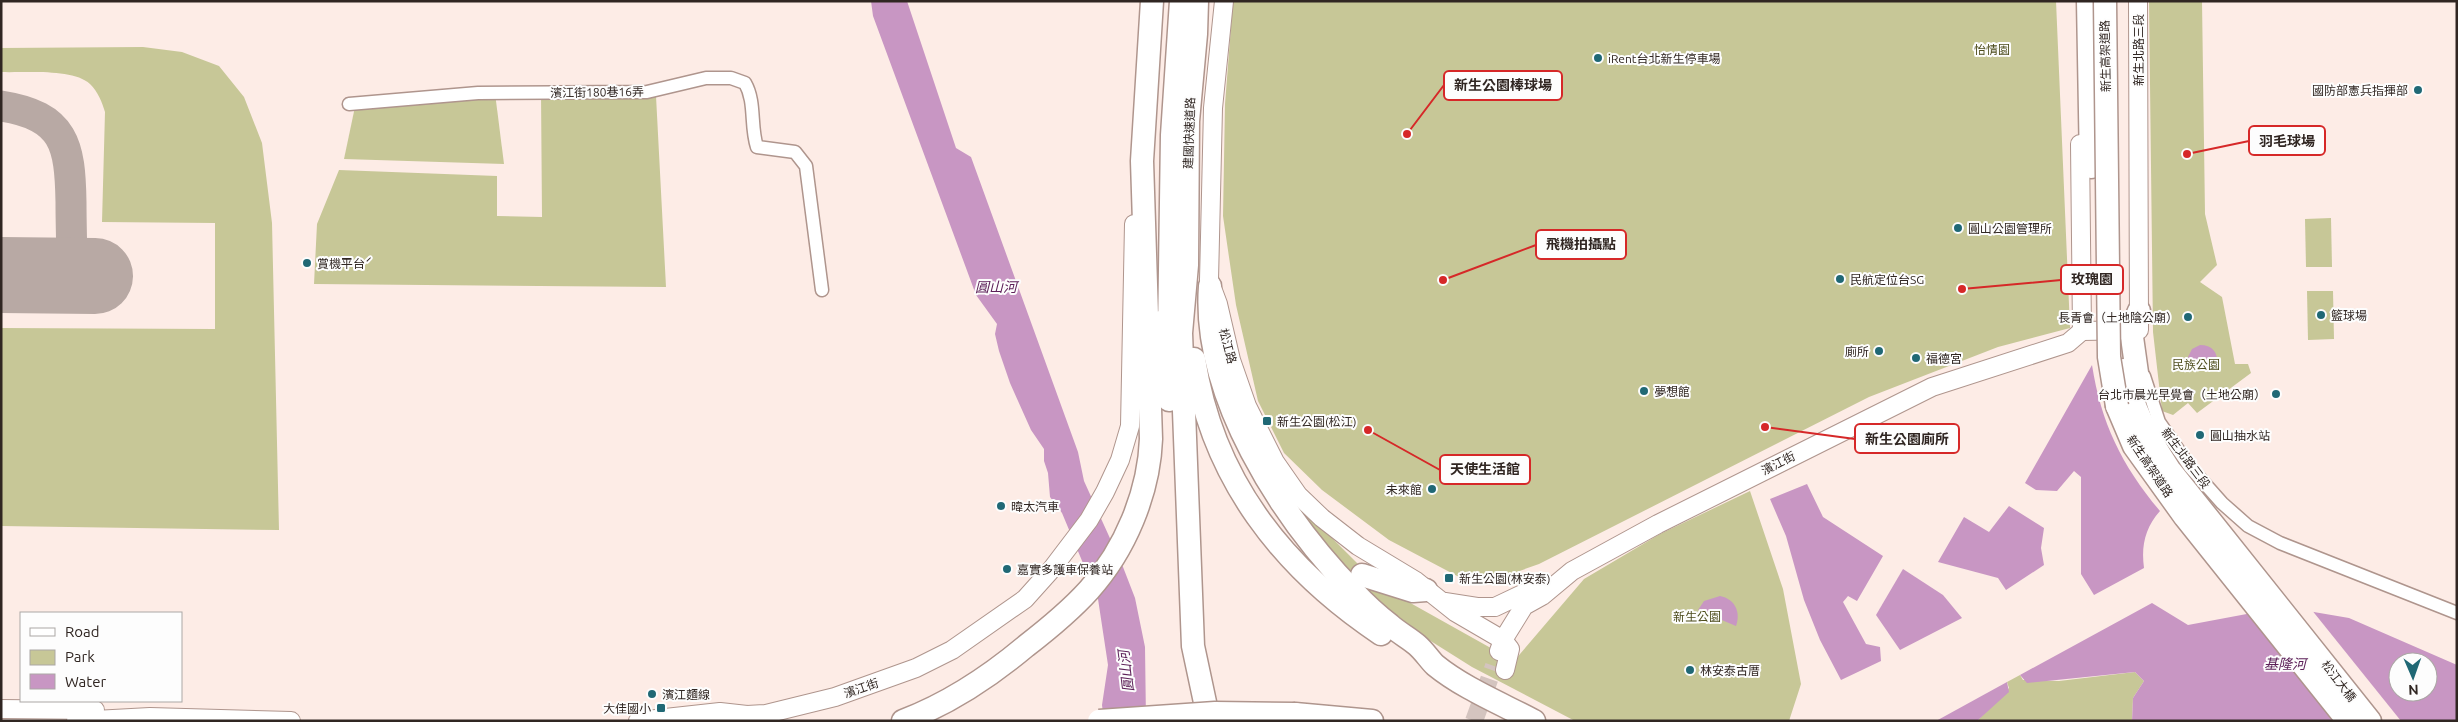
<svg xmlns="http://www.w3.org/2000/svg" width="2458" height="722" viewBox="0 0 2458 722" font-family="Ubuntu,'Noto Sans TC',sans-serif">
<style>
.green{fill:#c7c797}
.water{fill:#c896c3;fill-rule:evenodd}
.pier{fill:#fdece6}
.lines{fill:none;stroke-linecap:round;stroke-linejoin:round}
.taxiway{stroke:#b8a9a4;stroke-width:31}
.runway{stroke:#b8a9a4;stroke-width:76}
.secondary-tunnel{stroke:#d4c4bf;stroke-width:18;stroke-dasharray:18 9;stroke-linecap:butt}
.street-casing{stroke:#af958d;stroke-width:15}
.secondary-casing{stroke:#af958d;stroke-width:20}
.highway-casing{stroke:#af958d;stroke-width:25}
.street{stroke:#fff;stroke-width:12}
.secondary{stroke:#fff;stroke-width:18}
.highway{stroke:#fff;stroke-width:22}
.highway-bridge-casing{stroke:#af958d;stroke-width:25;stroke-linecap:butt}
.highway-bridge{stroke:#fff;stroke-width:22}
.poi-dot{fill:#206875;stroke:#fdfdfd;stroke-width:2}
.labels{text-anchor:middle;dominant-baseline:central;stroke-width:4;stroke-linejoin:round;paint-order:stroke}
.park-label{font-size:12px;fill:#4d4c1c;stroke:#fdfdfd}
.street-label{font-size:12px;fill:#302622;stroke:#fdfdfd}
.poi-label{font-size:12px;fill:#302622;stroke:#fdfdfd;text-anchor:start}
.water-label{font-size:14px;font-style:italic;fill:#5d2159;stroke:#fdfdfd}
.leader{fill:none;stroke:#d62828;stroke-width:2}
.callout-dot{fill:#d62828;stroke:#fdfdfd;stroke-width:2}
.callout{fill:#fdfdfd;stroke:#d62828;stroke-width:2}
.callout-label{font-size:14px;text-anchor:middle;font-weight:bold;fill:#302622}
</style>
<rect width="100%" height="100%" fill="#fdece6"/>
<g class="green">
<path d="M1233,1H2056L2070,328L1998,347L1869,397L1539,564L1497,579L1461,578L1389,540L1322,490L1284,453L1258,401L1236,305L1223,216L1225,104Z"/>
<path d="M2149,1H2202L2205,214L2217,265L2200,282L2222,297L2235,364H2248L2251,373L2197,413L2188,403L2173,415L2162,411L2153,332Z"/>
<path d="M143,47L182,52L219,66L244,97L262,143L272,223L279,530L1,526V328L215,329V223L102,222L105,112C102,102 98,92 90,84C73,68 24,73 1,72V48Z"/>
<path d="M541,92L656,96L666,287L314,284L317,224L339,170L497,176V216L542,217Z"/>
<path d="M495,93L504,164L344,159L356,102Z"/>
<path d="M2331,218L2332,267H2306L2305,219Z"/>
<path d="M2307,291H2333L2334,339L2308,340Z"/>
<path d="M1750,491L1783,589L1801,684L1789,721H1575L1472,667L1410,628L1346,572L1298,513L1309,515L1380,586L1514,661L1584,579L1660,534Z"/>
<path d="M2135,672L2144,681L2133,698L2132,721H1977L2009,688L2007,682L2020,675L2023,680L2059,681Z"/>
</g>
<g class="water">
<path d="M871,1H907L956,148L971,157L1078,452L1084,481L1123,567L1135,598L1145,647L1146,721H1104L1102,705L1108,665L1098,599L1062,513L1050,497L1048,473L1044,461V449L1031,430L1010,383L999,351L995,334L997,324L976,295L873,16Z"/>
<path d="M2200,345C2212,345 2218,352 2217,363L2202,358L2192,370L2188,357L2192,349Z"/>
<path d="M2092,365C2101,423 2122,466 2160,511C2145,528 2141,546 2144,568L2094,595L2081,574V477L2074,471L2057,491L2036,490L2025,483Z"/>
<path d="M1807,484L1823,517L1883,556L1857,601L1848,596L1843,602L1866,644L1880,647L1881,661L1841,680L1820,640L1804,600L1786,536L1770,499Z"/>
<path d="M2009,506L2044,528L2041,548L2044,565L2006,590L1998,578L1938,562L1964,517L1989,532Z"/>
<path d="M1903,569L1943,595L1962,618L1900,650L1876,615Z"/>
<path d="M1720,596C1735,599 1741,612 1736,626L1698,610L1704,601Z"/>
<path d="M2152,603L2188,625L2284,607L2349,618L2457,665V721H2132L2133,698L2144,681L2135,672L2027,683L2020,675ZM2398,662H2428V692H2398Z"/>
<path d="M2007,682L2009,692L1977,721H1936Z"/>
</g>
<path class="pier" d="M2284,605L2311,609L2401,721H2343Z"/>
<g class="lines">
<path class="taxiway" d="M1,106C65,116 70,145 71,202C71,226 72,251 72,276"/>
<path class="runway" d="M1,275L95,276"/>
<path class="secondary-tunnel" d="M1474,721L1494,666"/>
<defs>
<g id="street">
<path d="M349,104L478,93L647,92L706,78H731L745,83C756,102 750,126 757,147L795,152L806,166L822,290"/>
<path d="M2144,376L2159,422L2190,467L2222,503L2248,526L2280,543L2457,613"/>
</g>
<g id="secondary">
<path d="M1224,1L1213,108L1209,280L1218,304L1231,360L1247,406L1275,462L1298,495L1322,518L1358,546L1416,581L1455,612L1503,640L1510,649L1505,670"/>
<path d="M2080,144L2082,331"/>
<path d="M2082,331L2139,330L2138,1"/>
<path d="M1445,602L1477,607H1495L1533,589"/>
<path d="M1499,651L1503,640L1524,606L1542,596L1572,571L1658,524L1932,387L2068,343L2082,331"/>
<path d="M1,709L95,710"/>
<path d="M76,721L150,717L291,721"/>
<path d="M638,721L720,712L747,715L766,714L835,697L916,668L952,650L1025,599L1051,570L1089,520L1105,492L1120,460L1130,426L1134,224"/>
</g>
<g id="highway">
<path d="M1197,1L1196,34L1188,121L1187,265L1181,333L1193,646L1209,721"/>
<path d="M2088,1L2091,167"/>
<path d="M1210,286C1202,395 1281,517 1354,592C1365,604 1377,615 1390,625C1399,633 1409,638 1417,645C1424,651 1429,659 1435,665C1463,688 1502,704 1534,721"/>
<path d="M1161,322L1169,400"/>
<path d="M1169,337L1172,135L1181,1"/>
<path d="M1194,359C1212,478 1282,568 1381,634"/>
<path d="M2124,370C2133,409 2147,435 2169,469L2370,721"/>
<path d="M2139,387L2131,330L2139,311"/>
<path d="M2117,406L2134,446L2185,517L2348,721"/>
<path d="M1362,575L1413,591L1426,590"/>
<path d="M1295,714L1372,721"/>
<path d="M903,721C948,704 989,677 1026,646C1048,629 1070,611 1089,590C1125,550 1149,493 1151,439L1142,161L1152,1"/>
</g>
</defs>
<use href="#street" class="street-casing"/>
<use href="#secondary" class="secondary-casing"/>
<use href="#highway" class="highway-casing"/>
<use href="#street" class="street"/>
<use href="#secondary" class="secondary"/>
<use href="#highway" class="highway"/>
<defs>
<g id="highway-bridge">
<path d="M2105,1L2109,357L2117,406"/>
<path d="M1099,721L1215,713L1295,714"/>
</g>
</defs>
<use href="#highway-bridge" class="highway-bridge-casing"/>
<use href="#highway-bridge" class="highway-bridge"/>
</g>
<g class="poi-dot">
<circle cx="1598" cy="58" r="5"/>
<circle cx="2418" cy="90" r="5"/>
<circle cx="1958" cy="228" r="5"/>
<circle cx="307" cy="263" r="5"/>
<circle cx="1840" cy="279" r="5"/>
<circle cx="2321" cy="315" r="5"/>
<circle cx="2188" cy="317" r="5"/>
<circle cx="1879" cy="351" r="5"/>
<circle cx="1916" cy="358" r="5"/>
<circle cx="1644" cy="391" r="5"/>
<circle cx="2276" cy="394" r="5"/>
<rect x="1262" y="416" width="10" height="10" rx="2.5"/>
<circle cx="2200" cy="435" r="5"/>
<circle cx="1432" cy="489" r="5"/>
<circle cx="1001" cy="506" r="5"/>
<circle cx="1007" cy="569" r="5"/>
<rect x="1444" y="573" width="10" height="10" rx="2.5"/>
<circle cx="1690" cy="670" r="5"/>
<circle cx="652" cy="694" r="5"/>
<rect x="656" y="703" width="10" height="10" rx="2.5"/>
</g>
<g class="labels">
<g class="park-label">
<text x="1992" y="49">怡情園</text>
<text x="2196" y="364">民族公園</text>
<text x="1697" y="616">新生公園</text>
</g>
<g class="street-label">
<text transform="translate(2138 50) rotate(-90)">新生北路三段</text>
<text transform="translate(2105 56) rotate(-91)">新生高架道路</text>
<text transform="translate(597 92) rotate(-1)">濱江街180巷16弄</text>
<text transform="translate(1189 133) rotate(-88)">建國快速道路</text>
<text transform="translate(1228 346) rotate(75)">松江路</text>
<text transform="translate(2186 458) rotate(53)">新生北路三段</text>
<text transform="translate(1778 463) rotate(-27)">濱江街</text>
<text transform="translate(2150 466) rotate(56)">新生高架道路</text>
<text transform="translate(2339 681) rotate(52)">松江大橋</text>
<text transform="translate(861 688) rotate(-19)">濱江街</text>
</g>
<g class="poi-label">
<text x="1608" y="58">iRent台北新生停車場</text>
<text x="2408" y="90" text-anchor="end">國防部憲兵指揮部</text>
<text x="1968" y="228">圓山公園管理所</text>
<text x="317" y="263">賞機平台ˊ</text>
<text x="1850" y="279">民航定位台SG</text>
<text x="2331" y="315">籃球場</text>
<text x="2178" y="317" text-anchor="end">長青會（土地陰公廟）</text>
<text x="1869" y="351" text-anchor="end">廁所</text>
<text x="1926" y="358">福德宮</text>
<text x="1654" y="391">夢想館</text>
<text x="2266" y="394" text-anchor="end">台北市晨光早覺會（土地公廟）</text>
<text x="1277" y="421">新生公園(松江)</text>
<text x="2210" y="435">圓山抽水站</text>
<text x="1422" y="489" text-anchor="end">未來館</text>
<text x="1011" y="506">暐太汽車</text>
<text x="1017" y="569">嘉實多護車保養站</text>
<text x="1459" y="578">新生公園(林安泰)</text>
<text x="1700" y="670">林安泰古厝</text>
<text x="662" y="694">濱江麵線</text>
<text x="651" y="708" text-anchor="end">大佳國小</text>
</g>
<g class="water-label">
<text x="996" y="287">圓山河</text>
<text x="2285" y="664">基隆河</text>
<text transform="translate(1126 671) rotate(-97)">圓山河</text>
</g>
</g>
<path class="leader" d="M1407 134L1444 85M2187 154L2249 141M1443 280L1536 245M1962 289L2061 280M1765 427L1855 439M1368 430L1440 470"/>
<g class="callout-dot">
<circle cx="1407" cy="134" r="5"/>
<circle cx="2187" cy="154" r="5"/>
<circle cx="1443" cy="280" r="5"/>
<circle cx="1962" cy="289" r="5"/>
<circle cx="1765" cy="427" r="5"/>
<circle cx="1368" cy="430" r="5"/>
</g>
<g class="callout">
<rect x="1444" y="71" width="118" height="29" rx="5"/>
<rect x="2249" y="126" width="76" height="29" rx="5"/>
<rect x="1536" y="230" width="90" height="29" rx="5"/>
<rect x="2061" y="265" width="62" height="29" rx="5"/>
<rect x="1855" y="424" width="104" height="29" rx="5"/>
<rect x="1440" y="455" width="90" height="29" rx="5"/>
</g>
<g class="callout-label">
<text x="1503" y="90">新生公園棒球場</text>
<text x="2287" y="146">羽毛球場</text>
<text x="1581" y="249">飛機拍攝點</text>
<text x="2092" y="284">玫瑰園</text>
<text x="1907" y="444">新生公園廁所</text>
<text x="1485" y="474">天使生活館</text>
</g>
<rect width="2458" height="722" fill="none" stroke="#302622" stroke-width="5"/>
<rect x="20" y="612" width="162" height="90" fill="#fdfdfd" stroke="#aba7a5"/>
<rect x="30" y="628" width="25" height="8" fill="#ffffff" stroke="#aba7a5"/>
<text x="65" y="637" font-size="15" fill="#302622">Road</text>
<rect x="30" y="650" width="25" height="15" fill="#c7c797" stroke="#aba7a5"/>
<text x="65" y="662" font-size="15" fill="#302622">Park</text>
<rect x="30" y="674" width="25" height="15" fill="#c896c3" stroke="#aba7a5"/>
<text x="65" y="687" font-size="15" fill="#302622">Water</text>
<g transform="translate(2413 677) rotate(178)"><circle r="24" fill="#fdfdfd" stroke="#aba7a5"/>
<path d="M0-4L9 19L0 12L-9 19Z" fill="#206875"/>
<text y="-8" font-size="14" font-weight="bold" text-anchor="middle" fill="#302622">N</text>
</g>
</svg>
